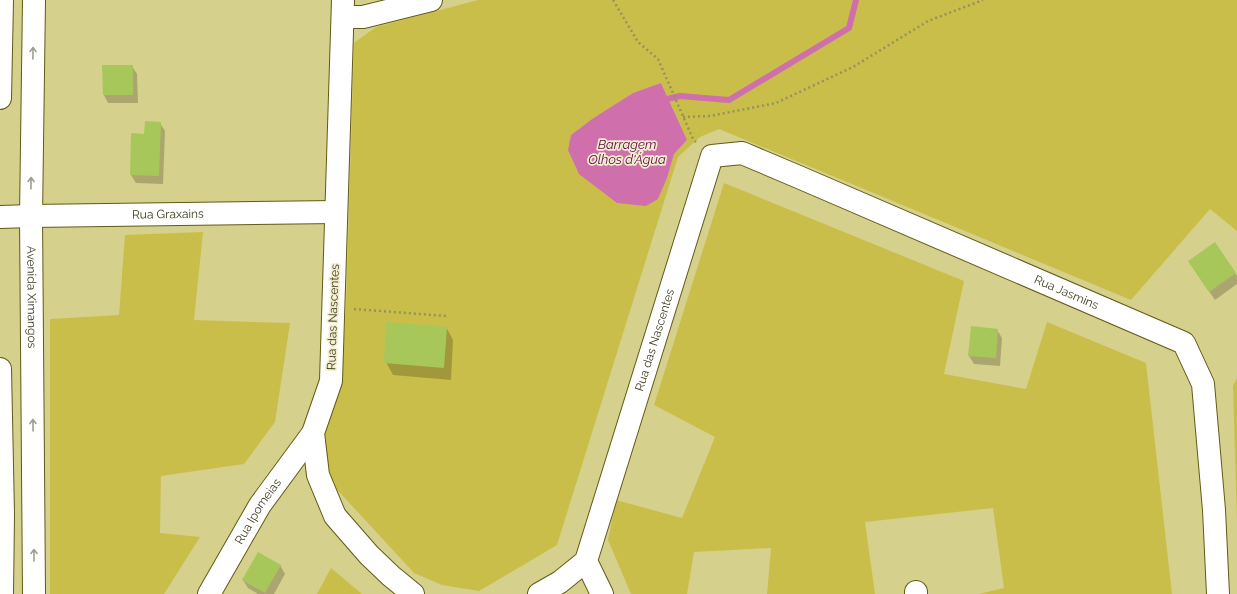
<svg xmlns="http://www.w3.org/2000/svg" width="1237" height="594" viewBox="0 0 1237 594" font-family="Raleway,sans-serif">
<style>
.green{fill:#cabe4a;fill-rule:evenodd}
.water{fill:#cf6fab}
.shadow{fill:#0003}
.lines{fill:none;stroke-linecap:round;stroke-linejoin:round}
.stream{stroke:#cf6fab;stroke-width:6}
.building{fill:#a7c75b}
.minor-casing{stroke:#615b17;stroke-width:24}
.path{stroke:#95915f;stroke-width:2.5;stroke-dasharray:2 3;stroke-linecap:butt}
.minor{stroke:#fff;stroke-width:22}
.oneway{stroke:#a09e90}
.labels{text-anchor:middle;dominant-baseline:central;stroke-width:3.5;stroke-linejoin:round;paint-order:stroke}
.street-label{font-size:12px;fill:#403d22;stroke:#f2efce}
.water-label{font-size:13px;font-style:italic;fill:#600547;stroke:#f2efce}
</style>
<rect width="100%" height="100%" fill="#d6d08d"/>
<g class="green">
<path d="M478,0H1237V231L1210,209L1131,300L719,129L700,137L678,157L557,545L479,591L442,585L414,573L331,483L322,435L341,384L346,308L354,43L376,27ZM661,83L687,140L674,154L667,178L658,199L571,135L592,119L633,93Z"/>
<path d="M724,183L964,281L944,374L1026,389L1047,322L1146,363L1172,594H979L1004,588L993,508L865,522L875,594H767L771,548L694,552L687,594H631L608,540L616,500L682,518L715,437L654,405Z"/>
<path d="M203,232L194,320L290,323L275,422L244,464L161,476L160,533L200,537L164,594H50V319L119,315L125,235Z"/>
<path d="M1237,378V522L1233,386Z"/>
<path d="M331,568L362,594H317Z"/>
</g>
<path class="water" d="M661,83L687,140L674,154L667,178L658,199L646,206L617,203L579,174L568,150L571,135L592,119L633,93Z"/>
<g class="shadow">
<path d="M132,66L137,74L138,103H108L104,95Z"/>
<path d="M160,123L165,131L163,184L136,183L131,175L145,135Z"/>
<path d="M1189,262L1235,273L1237,276V284L1215,300Z"/>
<path d="M446,327L453,340L451,380L393,375L386,362Z"/>
<path d="M997,330L1002,338L1000,366L974,364L969,356Z"/>
<path d="M280,565L285,574L274,594H258L248,588L243,580Z"/>
</g>
<g class="lines">
<path class="stream" d="M667,99L680,96L729,100L849,28L856,0"/>
</g>
<g class="building">
<path d="M102,65H133V95H103Z"/>
<path d="M145,121L161,122L159,176L130,175L131,133L144,134Z"/>
<path d="M1215,242L1236,273L1209,292L1188,261Z"/>
<path d="M386,322L447,327L444,368L384,363Z"/>
<path d="M971,326L998,329L996,358L968,356Z"/>
<path d="M258,552L281,565L265,593L242,580Z"/>
</g>
<g class="lines">
<defs>
<g id="minor">
<path id="s1" d="M34,0L31,216L34,594"/>
<path d="M343,0L331,381L313,433L318,475L335,516L369,555L391,576L413,594"/>
<path d="M343,17H363L431,0"/>
<path d="M0,98L2,0"/>
<path id="s2" d="M0,217L31,216L336,212"/>
<path d="M0,369L3,514L2,594"/>
<path d="M586,561L602,594"/>
<path d="M916,592V594"/>
<path id="s3" d="M209,594L260,505L313,433"/>
<path id="s4" d="M539,594L560,582L586,561L712,156L742,153L801,178L1184,343L1203,384L1214,510L1218,594"/>
</g>
</defs>
<use href="#minor" class="minor-casing"/>
<g class="path">
<path d="M613,0L638,42L658,59L693,139L696,142"/>
<path d="M683,117L710,116L776,103L853,67L928,21L983,0"/>
<path d="M354,309L447,316"/>
</g>
<use href="#minor" class="minor"/>
</g>
<defs><path id="oneway-shaft" d="M-6 0H5M1.5-3L5.5 0L1.5 3" fill="none" stroke-width="1.6" stroke-linecap="round" stroke-linejoin="round"/></defs>
<g class="oneway">
<use href="#oneway-shaft" transform="translate(33 53) rotate(-89)"/>
<use href="#oneway-shaft" transform="translate(31 183) rotate(-89)"/>
<use href="#oneway-shaft" transform="translate(33 425) rotate(-91)"/>
<use href="#oneway-shaft" transform="translate(34 555) rotate(-90)"/>
</g>
<g class="labels">
<g class="street-label">
<text stroke="none"><textPath href="#s2" startOffset="168">Rua Graxains</textPath></text>
<text stroke="none"><textPath href="#s4" startOffset="865">Rua Jasmins</textPath></text>
<text stroke="none"><textPath href="#s1" startOffset="297">Avenida Ximangos</textPath></text>
<text transform="translate(333 317) rotate(-88)">Rua das Nascentes</text>
<text stroke="none"><textPath href="#s4" startOffset="289">Rua das Nascentes</textPath></text>
<text stroke="none"><textPath href="#s3" startOffset="96">Rua Ipomeias</textPath></text>
</g>
<g class="water-label">
<text x="627" y="144">Barragem<tspan x="627" dy="15">Olhos d'Água</tspan></text>
</g>
</g>
</svg>
